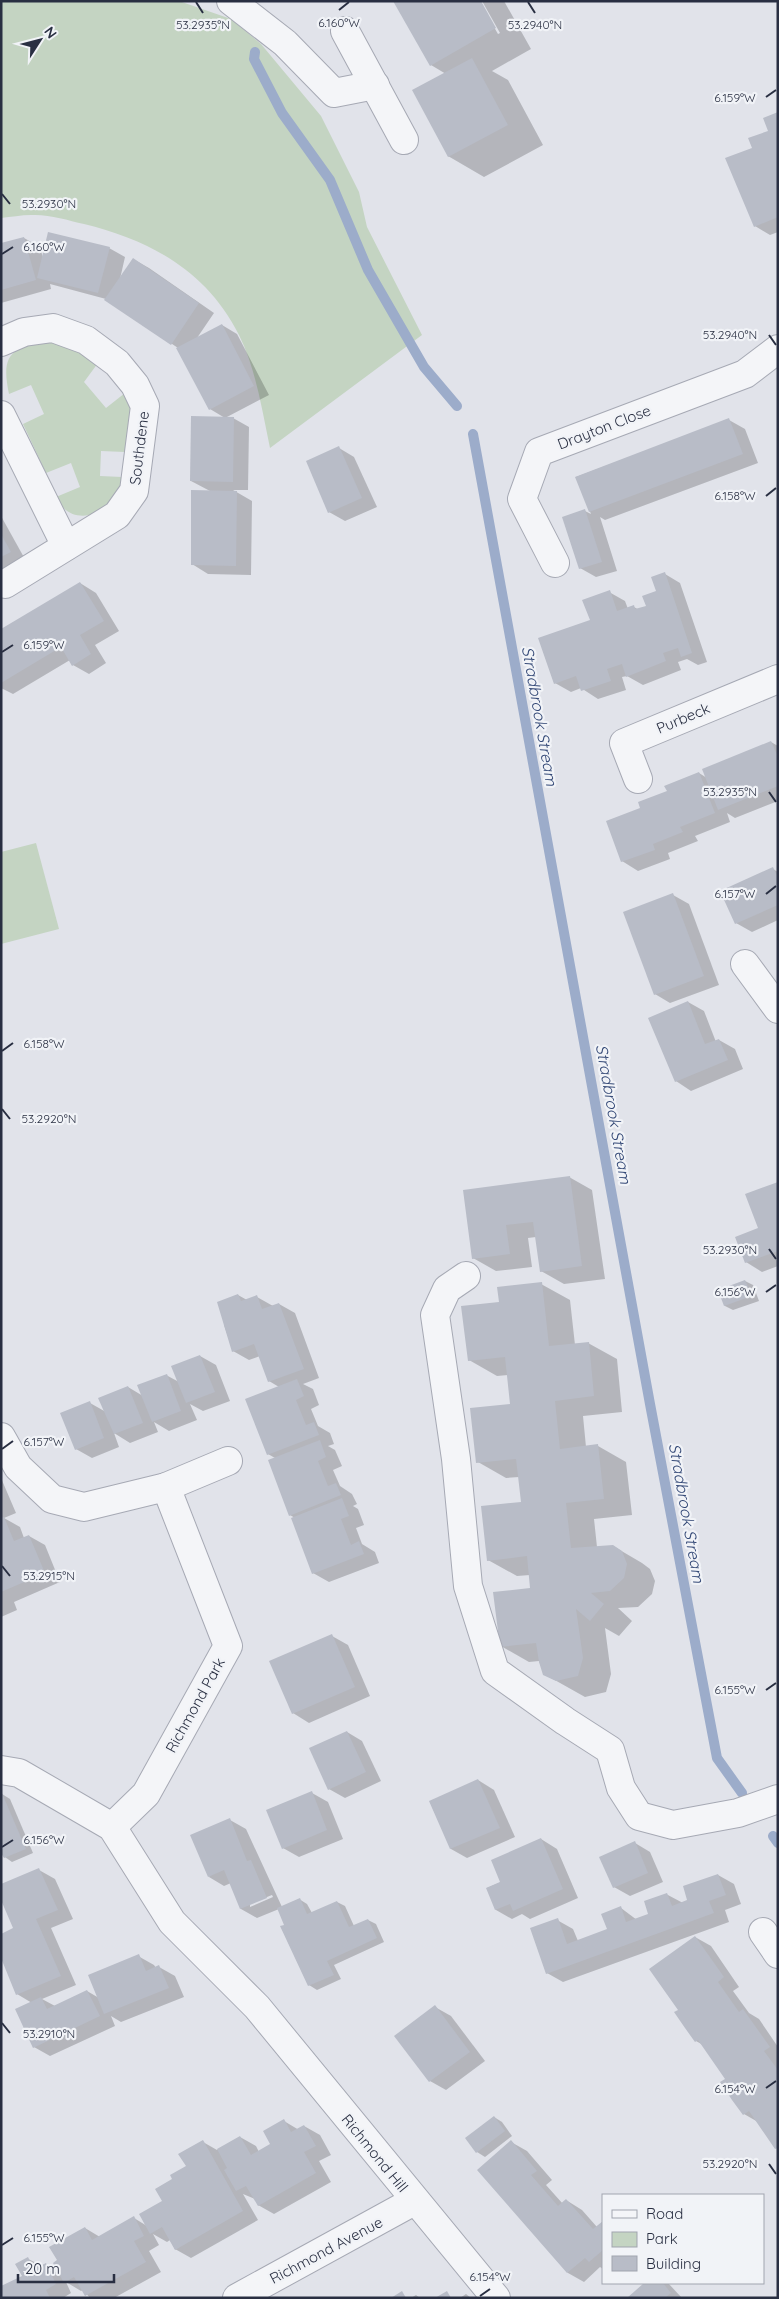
<svg xmlns="http://www.w3.org/2000/svg" width="779" height="2299" viewBox="0 0 779 2299" font-family="Quicksand,sans-serif">
<style>
.green{fill:#c4d4c2}
.shadow{fill:#0003;fill-rule:evenodd}
.lines{fill:none;stroke-linecap:round;stroke-linejoin:round}
.stream{stroke:#9cacca;stroke-width:10}
.building{fill:#b8bcc7}
.minor-casing{stroke:#a6a9b4;stroke-width:30}
.minor{stroke:#f4f5f8;stroke-width:28}
.ticks{fill:none;stroke:#292f42;stroke-width:2}
.labels{text-anchor:middle;dominant-baseline:central;stroke-width:4.5;stroke-linejoin:round;paint-order:stroke}
.street-label{font-size:15px;fill:#292f42;stroke:#f1f3f7}
.water-label{font-size:16px;font-style:italic;fill:#334876;stroke:#f1f3f7}
.ticks-label{font-size:12px;text-anchor:middle;fill:#292f42;stroke:#f1f3f7;stroke-width:4.5;stroke-linejoin:round;paint-order:stroke}
</style>
<rect width="100%" height="100%" fill="#e1e3ea"/>
<g class="green">
<path d="M1,1H179L231,19L261,44L321,116L359,192L367,227L422,335L270,448C262,410 256,369 239,335C207,271 150,240 84,224C67,220 49,214 31,215C21,215 11,217 1,218Z"/>
<path d="M49,341L68,347L98,363L84,382L106,408L125,393C138,411 131,433 125,452L101,451L100,476L122,477L119,502C97,516 70,526 56,497L80,487L71,463L46,473L23,424L44,414L31,385L9,394C0,352 13,348 49,341Z"/>
<path d="M36,843L59,929L1,944V852Z"/>
</g>
<g class="shadow">
<path d="M479,1L498,34L500,33L482,1H504L531,49L492,71L508,80L543,145L484,177L448,156L446,74L431,65Z"/>
<path d="M778,113V232L770,235L755,226L753,149L769,131Z"/>
<path d="M24,238L40,247L43,258L109,248L125,257L120,279L133,259L149,268L214,313L197,338L222,325L237,334L269,395L225,418L210,409L178,348L106,299L50,284L51,289L1,303V245Z"/>
<path d="M233,418L249,427L248,490H233L252,501L251,575L208,574L192,564L210,491L191,481Z"/>
<path d="M729,420L745,429L758,463L605,520L600,517L617,571L596,577L580,568L585,511L591,514L576,477Z"/>
<path d="M339,448L354,457L377,507L345,521L329,512Z"/>
<path d="M1,516L26,561L1,574Z"/>
<path d="M665,574L680,583L707,662L698,665L687,659L678,662L681,670L643,685L627,676L622,677L626,690L598,699L581,688L571,692L555,683L609,592L625,601L628,609L634,607L639,610L648,607L657,592Z"/>
<path d="M80,583L96,593L119,631L95,645L106,663L89,674L73,665L70,660L13,694L1,688V631Z"/>
<path d="M771,742L778,746V801L735,818L727,813L730,822L695,836L698,841L668,853L670,859L638,871L622,861L641,809L699,773L707,778Z"/>
<path d="M773,869L778,872V920L752,932L736,923Z"/>
<path d="M673,895L689,904L719,985L670,1003L655,994Z"/>
<path d="M688,1002L704,1011L716,1042L719,1040L735,1049L743,1069L691,1091L676,1081Z"/>
<path d="M569,1177L592,1190L605,1279L564,1284L541,1271L536,1237L528,1238L532,1267L496,1271L473,1258L464,1191Z"/>
<path d="M778,1183V1266L762,1272L746,1262Z"/>
<path d="M745,1281L753,1285L759,1301L733,1310L725,1306L720,1291Z"/>
<path d="M541,1284L570,1300L575,1345L588,1343L617,1359L622,1412L583,1416L586,1447L598,1446L626,1462L632,1515L594,1519L597,1547L613,1546L642,1563L650,1569L655,1581L652,1594L638,1607L618,1608L632,1621L619,1636L605,1628L611,1674L606,1692L585,1697L544,1674L539,1661L529,1662L501,1646L532,1589L530,1575L517,1576L488,1560L522,1503L519,1477L506,1478L478,1462L511,1405L508,1375L497,1376L469,1360L500,1303Z"/>
<path d="M238,1295L247,1300L257,1297L273,1306L279,1304L295,1313L319,1378L303,1384L313,1389L319,1405L311,1409L318,1426L330,1433L334,1444L328,1446L335,1450L342,1466L333,1470L340,1486L352,1494L357,1504L353,1506L358,1509L364,1525L356,1528L362,1544L375,1552L379,1563L329,1582L313,1573L295,1518L290,1515L275,1458L268,1454L279,1387L269,1381L260,1356L249,1360L233,1351L224,1325L226,1324Z"/>
<path d="M200,1356L216,1365L230,1401L203,1411L190,1404L197,1420L169,1431L154,1422L158,1432L130,1443L114,1433L119,1447L92,1458L76,1449L90,1403L106,1412L128,1387L143,1396L166,1375L179,1382Z"/>
<path d="M1,1478L16,1513L4,1518L20,1527L24,1538L29,1536L45,1545L60,1582L14,1602L17,1610L1,1617Z"/>
<path d="M332,1636L348,1645L370,1696L309,1723L293,1713Z"/>
<path d="M347,1732L362,1741L381,1781L345,1798L329,1789Z"/>
<path d="M478,1780L494,1790L515,1837L467,1858L451,1849L430,1802Z"/>
<path d="M312,1793L328,1802L343,1839L299,1857L283,1848Z"/>
<path d="M2,1794L10,1799L33,1853L12,1862L5,1857Z"/>
<path d="M230,1820L246,1829L282,1907L299,1899L307,1904L312,1913L337,1902L345,1906L354,1926L368,1920L376,1924L384,1942L334,1965L341,1979L317,1990L309,1985L279,1909L257,1918L241,1909L231,1883L224,1886L209,1877ZM272,1895L273,1897L250,1907V1904Z"/>
<path d="M541,1839L557,1849L578,1898L530,1919L522,1914L512,1919L496,1910L487,1888L501,1882Z"/>
<path d="M635,1843L650,1852L663,1882L630,1896L614,1887Z"/>
<path d="M39,1870L55,1879L73,1919L51,1928L76,1985L42,1999L55,2006L87,1991L99,1998L138,1956L154,1965L156,1968L159,1967L175,1976L184,1997L121,2022L111,2016L115,2026L50,2056L34,2047L32,2003L17,1994L15,1929Z"/>
<path d="M718,1875L734,1884L741,1904L725,1910L729,1922L563,1982L547,1973L557,1920L573,1929L578,1941L608,1930L621,1908L637,1920L650,1915L666,1894L683,1903L689,1901Z"/>
<path d="M695,1937L711,1946L739,1987L733,1991L749,2013L759,2019L778,2047V2149L758,2122L744,2114L727,2079L703,2045L696,2041L686,2027L680,2010Z"/>
<path d="M435,2007L451,2016L485,2061L446,2090L430,2081Z"/>
<path d="M494,2117L502,2122L512,2136L485,2157L477,2152L467,2138Z"/>
<path d="M284,2121L299,2130L304,2126L320,2135L331,2155L319,2161L331,2182L274,2214L258,2205L255,2199L243,2194L258,2220L191,2258L175,2249L170,2240L167,2242L153,2234L159,2245L149,2251L161,2272L114,2298H90L83,2290L81,2291L66,2282L71,2293L63,2298H1L24,2276L28,2259L60,2274L85,2228L100,2237L134,2218L147,2226L164,2202L174,2179L187,2167L203,2142L217,2150L240,2137L256,2146L259,2152L272,2144Z"/>
<path d="M511,2142L527,2151L552,2180L546,2185L563,2204L566,2200L582,2210L597,2227L603,2222V2269L600,2267L584,2282L568,2273L479,2170Z"/>
<path d="M646,2283H668L682,2298H629Z"/>
<path d="M466,2294L471,2298H460Z"/>
<path d="M416,2295L420,2298H411Z"/>
</g>
<g class="lines">
<g class="stream">
<path d="M255,52L254,59L282,113L330,180L368,270L424,367L457,406"/>
<path d="M473,434L650,1404L717,1758L742,1793"/>
<path d="M773,1836L778,1843"/>
</g>
</g>
<g class="building">
<path d="M393,1H481L496,28L430,66Z"/>
<path d="M472,58L508,125L448,157L412,90Z"/>
<path d="M778,112V217L754,227L725,158L752,148L748,138L768,131L763,118Z"/>
<path d="M48,232L110,247L98,293L37,278Z"/>
<path d="M24,237L36,280L1,290V243Z"/>
<path d="M133,258L199,303L171,345L104,300Z"/>
<path d="M222,324L254,386L209,410L176,348Z"/>
<path d="M191,416L234,417L233,482L190,481Z"/>
<path d="M729,418L743,454L589,512L575,477Z"/>
<path d="M339,446L362,498L328,513L306,461Z"/>
<path d="M191,490L237,491L236,566L191,565Z"/>
<path d="M585,509L602,562L579,569L562,517Z"/>
<path d="M1,534L11,552L1,557Z"/>
<path d="M665,572L692,653L681,657L678,648L663,653L666,661L626,677L622,664L607,669L611,681L581,691L576,676L554,684L538,638L590,620L582,600L610,590L617,611L634,605L635,609L646,606L642,596L656,591L651,577Z"/>
<path d="M80,582L104,621L80,635L91,654L72,666L61,647L1,683V629Z"/>
<path d="M771,741L778,757V786L718,810L702,769Z"/>
<path d="M699,772L715,813L680,827L683,832L653,844L655,850L621,862L606,821L640,808L638,802L667,791L664,786Z"/>
<path d="M773,867L778,878V905L735,924L720,891Z"/>
<path d="M673,893L704,976L654,995L623,912Z"/>
<path d="M688,1001L705,1044L719,1039L728,1060L675,1082L648,1018Z"/>
<path d="M570,1176L582,1266L540,1272L533,1222L506,1225L510,1254L472,1259L463,1190Z"/>
<path d="M778,1182V1251L745,1263L735,1237L758,1228L745,1194Z"/>
<path d="M745,1280L752,1296L724,1306L718,1290Z"/>
<path d="M542,1282L549,1346L589,1342L594,1396L555,1401L560,1449L598,1444L604,1499L566,1503L571,1548L613,1545L622,1551L627,1564L624,1578L610,1591L591,1593L604,1604L590,1621L576,1609L583,1658L578,1676L556,1681L543,1675L539,1662L536,1643L500,1647L493,1592L530,1588L527,1556L487,1561L481,1506L521,1502L516,1459L476,1463L470,1408L510,1404L505,1357L468,1361L461,1306L499,1302L497,1287Z"/>
<path d="M238,1294L241,1301L257,1295L262,1309L279,1303L304,1369L268,1382L254,1344L232,1352L217,1302Z"/>
<path d="M200,1355L215,1392L186,1403L171,1366Z"/>
<path d="M167,1374L181,1411L152,1422L137,1385Z"/>
<path d="M297,1379L304,1396L296,1400L306,1425L314,1422L319,1435L267,1455L245,1399Z"/>
<path d="M128,1386L143,1423L114,1434L98,1398Z"/>
<path d="M90,1401L104,1438L75,1450L60,1413Z"/>
<path d="M320,1440L326,1457L318,1461L328,1486L336,1483L341,1495L289,1516L268,1460Z"/>
<path d="M342,1498L349,1516L341,1519L351,1545L359,1541L364,1554L312,1574L291,1518Z"/>
<path d="M4,1517L14,1541L29,1535L45,1573L1,1592V1518Z"/>
<path d="M332,1634L355,1687L292,1714L269,1661Z"/>
<path d="M347,1731L366,1772L328,1790L309,1748Z"/>
<path d="M478,1779L500,1828L450,1849L429,1801Z"/>
<path d="M1,1791L26,1849L4,1858L1,1853Z"/>
<path d="M312,1791L327,1830L282,1849L266,1810Z"/>
<path d="M230,1818L247,1861L251,1860L267,1898L240,1909L224,1870L208,1877L190,1835Z"/>
<path d="M541,1838L563,1889L513,1911L510,1904L495,1910L486,1888L500,1882L491,1860Z"/>
<path d="M635,1841L648,1873L613,1888L599,1857Z"/>
<path d="M39,1868L58,1910L36,1919L61,1976L16,1995L1,1958V1934L13,1928L1,1900V1884Z"/>
<path d="M718,1874L726,1895L709,1901L714,1913L546,1974L530,1928L558,1918L567,1944L607,1929L601,1914L621,1906L626,1922L648,1914L644,1901L667,1893L672,1906L687,1900L683,1886Z"/>
<path d="M300,1898L307,1914L337,1901L349,1927L368,1919L377,1938L327,1961L334,1975L308,1986L280,1926L284,1925L277,1908Z"/>
<path d="M695,1936L724,1977L718,1982L739,2012L743,2009L770,2047L764,2051L778,2070V2148L775,2149L749,2111L743,2115L732,2100L720,2082L725,2079L698,2040L695,2042L685,2028L674,2012L678,2010L649,1969Z"/>
<path d="M139,1954L146,1971L159,1965L169,1988L104,2014L88,1975Z"/>
<path d="M87,1990L100,2016L33,2048L15,2009L41,1997L47,2009Z"/>
<path d="M435,2005L470,2052L429,2082L394,2036Z"/>
<path d="M494,2116L505,2131L476,2153L465,2138Z"/>
<path d="M284,2119L291,2132L304,2125L316,2146L304,2152L316,2173L258,2206L246,2186L236,2191L224,2170L227,2168L217,2149L240,2136L251,2155L270,2144L263,2131Z"/>
<path d="M203,2140L243,2211L175,2250L162,2227L150,2234L139,2214L162,2201L155,2189L172,2179L170,2175L186,2166L178,2154Z"/>
<path d="M511,2140L537,2171L531,2175L558,2206L566,2199L593,2229L603,2221V2250L589,2262L585,2258L567,2273L477,2170Z"/>
<path d="M134,2216L144,2236L134,2241L146,2262L85,2296L74,2277L64,2283L53,2263L57,2260L49,2247L85,2227L92,2240Z"/>
<path d="M28,2257L34,2269L46,2263L56,2284L46,2290L50,2298H1V2286L22,2276L15,2264Z"/>
<path d="M644,2283H663L671,2293L665,2298H627Z"/>
<path d="M402,2291L406,2298H391Z"/>
<path d="M447,2291L451,2298H435Z"/>
</g>
<g class="lines">
<defs>
<g id="minor">
<path d="M231,1L285,43L334,93L375,85"/>
<path d="M345,31L404,140"/>
<path d="M1,342L24,332L53,328L86,340L117,363L135,385L145,406L134,491L117,515L5,584"/>
<path d="M1,415L66,546"/>
<path d="M555,563L522,499L539,452L745,374L778,349"/>
<path d="M638,779L624,743L778,679"/>
<path d="M745,964L778,1009"/>
<path d="M466,1276L447,1289L435,1315L456,1459L468,1586L495,1671L565,1721L610,1750L621,1788L639,1816L673,1825L738,1813L778,1799"/>
<path d="M1,1437L18,1467L52,1499L84,1507L166,1487L228,1646L146,1794L112,1827"/>
<path d="M166,1487L228,1461"/>
<path d="M1,1770L19,1773L112,1827L172,1922L257,2007L496,2298"/>
<path d="M763,1932L778,1954"/>
<path d="M237,2298L414,2201"/>
</g>
</defs>
<use href="#minor" class="minor-casing"/>
<use href="#minor" class="minor"/>
</g>
<path class="ticks" d="M196,2L203,13M528,2L535,13M339,10L349,2M766,97L776,90M2,194L10,204M2,254L13,247M769,335L776,345M766,496L776,488M2,652L13,645M769,792L776,802M766,894L776,886M2,1051L13,1043M2,1109L10,1119M769,1249L776,1259M766,1292L776,1285M2,1449L13,1441M2,1566L10,1576M766,1690L776,1683M2,1847L13,1840M2,2023L10,2033M766,2088L776,2081M769,2164L776,2174M2,2245L13,2238M480,2296L490,2289"/>
<g class="labels">
<g class="street-label">
<text transform="translate(604 427) rotate(-21)">Drayton Close</text>
<text transform="translate(139 448) rotate(-83)">Southdene</text>
<text transform="translate(683 718) rotate(-23)">Purbeck</text>
<text transform="translate(195 1705) rotate(-61)">Richmond Park</text>
<text transform="translate(375 2153) rotate(51)">Richmond Hill</text>
<text transform="translate(326 2250) rotate(-28)">Richmond Avenue</text>
</g>
<g class="water-label">
<text transform="translate(540 716) rotate(80)">Stradbrook Stream</text>
<text transform="translate(614 1114) rotate(80)">Stradbrook Stream</text>
<text transform="translate(687 1513) rotate(80)">Stradbrook Stream</text>
</g>
</g>
<g class="ticks-label">
<text x="339" y="27">6.160°W</text>
<text x="203" y="29">53.2935°N</text>
<text x="535" y="29">53.2940°N</text>
<text x="735" y="102">6.159°W</text>
<text x="49" y="208">53.2930°N</text>
<text x="44" y="251">6.160°W</text>
<text x="730" y="339">53.2940°N</text>
<text x="735" y="500">6.158°W</text>
<text x="44" y="649">6.159°W</text>
<text x="730" y="796">53.2935°N</text>
<text x="735" y="898">6.157°W</text>
<text x="44" y="1048">6.158°W</text>
<text x="49" y="1123">53.2920°N</text>
<text x="730" y="1254">53.2930°N</text>
<text x="735" y="1296">6.156°W</text>
<text x="44" y="1446">6.157°W</text>
<text x="49" y="1580">53.2915°N</text>
<text x="735" y="1694">6.155°W</text>
<text x="44" y="1844">6.156°W</text>
<text x="49" y="2038">53.2910°N</text>
<text x="735" y="2093">6.154°W</text>
<text x="730" y="2168">53.2920°N</text>
<text x="44" y="2242">6.155°W</text>
<text x="490" y="2281">6.154°W</text>
</g>
<rect width="779" height="2299" fill="none" stroke="#292f42" stroke-width="5"/>
<rect x="602" y="2194" width="162" height="90" fill="#f1f3f7" stroke="#a1a5af"/>
<rect x="612" y="2210" width="25" height="8" fill="#f4f5f8" stroke="#a1a5af"/>
<text x="646" y="2219" font-size="15" fill="#292f42">Road</text>
<rect x="612" y="2232" width="25" height="15" fill="#c4d4c2" stroke="#a1a5af"/>
<text x="646" y="2244" font-size="15" fill="#292f42">Park</text>
<rect x="612" y="2256" width="25" height="15" fill="#b8bcc7" stroke="#a1a5af"/>
<text x="646" y="2269" font-size="15" fill="#292f42">Building</text>
<g transform="translate(40 40) rotate(54)" stroke="#f1f3f7" stroke-width="4" paint-order="stroke">
<path d="M0-4L9 19L0 12L-9 19Z" fill="#292f42"/>
<text y="-8" font-size="14" font-weight="bold" text-anchor="middle" fill="#292f42">N</text>
</g>
<path d="M18 2274v8h96v-8" fill="none" stroke="#292f42" stroke-width="2.5"/>
<text x="25" y="2274" font-size="15" fill="#292f42" stroke="#f1f3f7" stroke-width="4" paint-order="stroke">20 m</text>
</svg>
